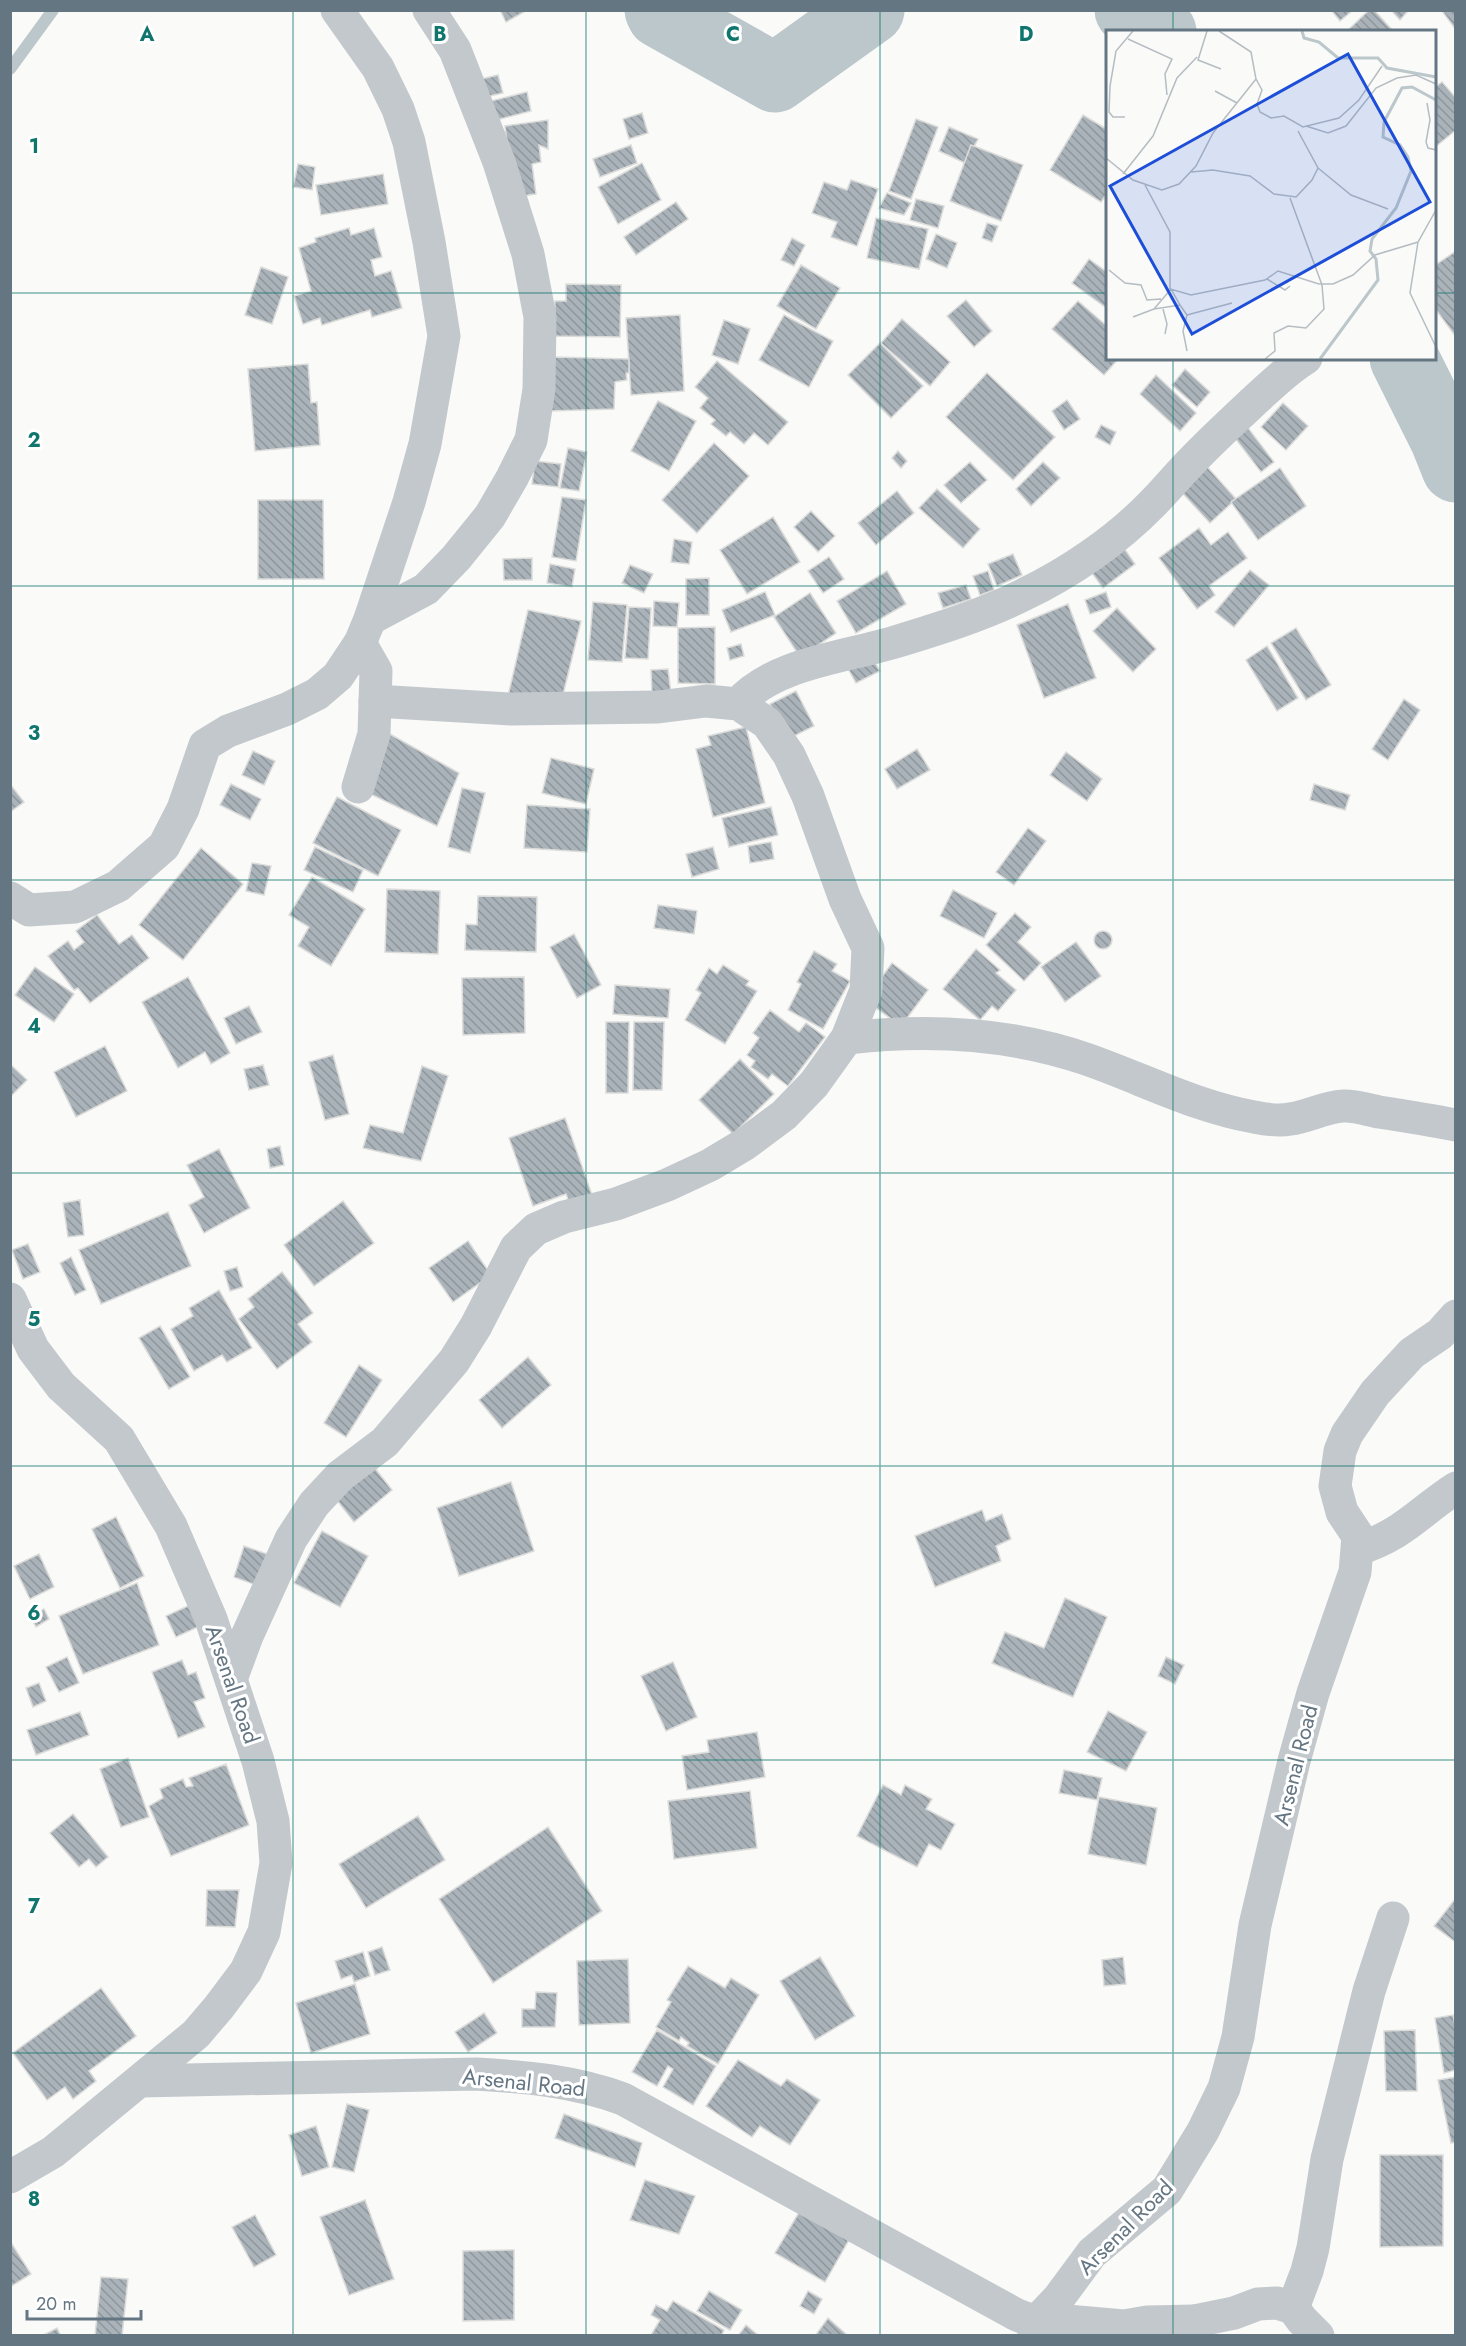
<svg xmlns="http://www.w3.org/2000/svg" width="1466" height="2346" viewBox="0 0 1466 2346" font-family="Jost,sans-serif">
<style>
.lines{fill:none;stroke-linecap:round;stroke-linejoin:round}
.stream{stroke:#bbc7cb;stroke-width:12}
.river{stroke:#bbc7cb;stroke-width:69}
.building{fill:url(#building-back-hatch);stroke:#dcdcda;stroke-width:1.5}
.street{stroke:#c3c8cc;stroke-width:33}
.grid{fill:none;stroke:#0f766e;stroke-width:1.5;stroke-opacity:0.55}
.labels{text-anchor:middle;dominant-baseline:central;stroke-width:6;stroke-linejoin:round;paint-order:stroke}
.street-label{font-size:22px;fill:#657683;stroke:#fff}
.inset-river{fill:none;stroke:#bbc7cb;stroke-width:3}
.inset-road{fill:none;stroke:#b5bdc2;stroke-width:1.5}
.view{fill:#1d4ed8;fill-opacity:0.15;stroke:#1d4ed8;stroke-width:3}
.inset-edge{fill:none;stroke:#657683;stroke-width:3}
.grid-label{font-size:20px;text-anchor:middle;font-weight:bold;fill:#0f766e;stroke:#fff;stroke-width:6;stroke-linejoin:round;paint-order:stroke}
</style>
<defs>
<pattern id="building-back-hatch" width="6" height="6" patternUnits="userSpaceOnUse" patternTransform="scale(1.5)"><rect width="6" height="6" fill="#aab3b9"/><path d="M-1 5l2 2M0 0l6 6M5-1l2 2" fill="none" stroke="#8e969c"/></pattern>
</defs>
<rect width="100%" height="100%" fill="#fafaf8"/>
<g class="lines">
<path class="stream" d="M10,69L53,10"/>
<g class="river">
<path d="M659,10L661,14L775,78L870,10"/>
<path d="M1129,10L1150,18L1162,32"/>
<path d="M1404,358L1444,438L1456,468"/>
</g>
</g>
<g class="building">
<path d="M500,10H523L524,12L506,22Z"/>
<path d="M1331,10H1353L1340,21Z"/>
<path d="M1369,10H1374L1394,32H1346Z"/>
<path d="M1391,10H1408V11L1400,20Z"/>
<path d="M1456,10V30L1442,11Z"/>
<path d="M498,75L503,93L481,98L477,80Z"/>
<path d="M1442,82L1456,98V130L1434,148V88Z"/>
<path d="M527,92L531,111L496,120L491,101Z"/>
<path d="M642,113L648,133L629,139L623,119Z"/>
<path d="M1083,115L1108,130V192L1101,202L1050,170Z"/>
<path d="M916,119L938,127L911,199L889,191Z"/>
<path d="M548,120V149L539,145L541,162L532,164L536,194L514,197L505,126Z"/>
<path d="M949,127L978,139L965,163L939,151Z"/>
<path d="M631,145L637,163L600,177L593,159Z"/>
<path d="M971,145L1023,165L1001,221L950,201Z"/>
<path d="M642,163L661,200L618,224L598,187Z"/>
<path d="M298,164L315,167L312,190L293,187Z"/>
<path d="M383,174L388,204L321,215L316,185Z"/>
<path d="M851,180L878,189L857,246L831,237L837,222L812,213L824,182L847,190Z"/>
<path d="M887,193L911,203L904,215L879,208Z"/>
<path d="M916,199L944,206L938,228L910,220Z"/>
<path d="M676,202L688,219L636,255L624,237Z"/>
<path d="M876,218L928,229L919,269L867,258Z"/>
<path d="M987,223L998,226L992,242L982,238Z"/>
<path d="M349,228L351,235L374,228L382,257L371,260L375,276L391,271L402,308L372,317L370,310L322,325L320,318L303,324L294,296L311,291L299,248L316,242L315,238Z"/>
<path d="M936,234L957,243L947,268L926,259Z"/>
<path d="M792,238L805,245L794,266L781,260Z"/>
<path d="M1456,251V337L1434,307V266Z"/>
<path d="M1089,259L1108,273V309L1072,283Z"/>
<path d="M801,265L840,288L816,329L777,306Z"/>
<path d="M261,267L288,277L272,324L245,315Z"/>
<path d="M566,284L621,285L620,337L554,336L555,301H566Z"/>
<path d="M966,300L992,331L974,347L947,316Z"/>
<path d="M1078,301L1108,327V358H1119L1104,375L1052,329Z"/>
<path d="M680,315L684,391L631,395L626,318Z"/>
<path d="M784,315L833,341L809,387L759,360Z"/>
<path d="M902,319L950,362L930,386L881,343Z"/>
<path d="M724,320L750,329L738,364L712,355Z"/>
<path d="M880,343L923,386L891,418L848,375Z"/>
<path d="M555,357L629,359V373H626L627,380L615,382L614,409L549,411Z"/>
<path d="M717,361L788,422L768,445L754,433L744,444L730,432L726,436L711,424L715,420L700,408L708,398L695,387Z"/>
<path d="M308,364L311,403L317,402L320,445L255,451L248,369Z"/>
<path d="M1185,369L1210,392L1197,407L1172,385Z"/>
<path d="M987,373L1055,437L1013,480L946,417Z"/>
<path d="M1156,375L1196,413L1180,431L1140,394Z"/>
<path d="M1067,400L1080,419L1064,430L1052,411Z"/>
<path d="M658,401L696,421L669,471L631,451Z"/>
<path d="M1283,403L1308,426L1286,450L1261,427Z"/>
<path d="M1245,424L1274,462L1261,472L1232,434Z"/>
<path d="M1101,425L1116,432L1110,445L1095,437Z"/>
<path d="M714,443L749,476L697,533L662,500Z"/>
<path d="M568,448L587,452L579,491L560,488Z"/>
<path d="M898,451L907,461L901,468L892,458Z"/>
<path d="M535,461L561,464L558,487L532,484Z"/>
<path d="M1202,461L1236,499L1210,523L1176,486Z"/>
<path d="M970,462L987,480L961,503L944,485Z"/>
<path d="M1043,462L1060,478L1031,506L1016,489Z"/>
<path d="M1280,468L1306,506L1258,540L1231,502Z"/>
<path d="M937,489L980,529L963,548L919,508Z"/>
<path d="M897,491L914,513L876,545L858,523Z"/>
<path d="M562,497L586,500L576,561L552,557Z"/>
<path d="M258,500H323L324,579H258Z"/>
<path d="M811,511L835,536L818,552L794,527Z"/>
<path d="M773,517L800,562L747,594L720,550Z"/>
<path d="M1199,528L1211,545L1228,532L1247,558L1209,586L1215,595L1197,609L1159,558Z"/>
<path d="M674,539L692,542L689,564L671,562Z"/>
<path d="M1119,541L1135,564L1103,588L1086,565Z"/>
<path d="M1013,554L1022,575L997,586L988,564Z"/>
<path d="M829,557L844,579L823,593L808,571Z"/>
<path d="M532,558V580H504L503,559Z"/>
<path d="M550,564L575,569L572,587L547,583Z"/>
<path d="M630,565L653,574L644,593L622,583Z"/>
<path d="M1250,570L1269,585L1234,627L1215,612Z"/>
<path d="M887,571L906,604L856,633L837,601Z"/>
<path d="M988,571L994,590L980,595L973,576Z"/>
<path d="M709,578V615H686V579Z"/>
<path d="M966,585L971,599L943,608L938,593Z"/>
<path d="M765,592L775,615L731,632L722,610Z"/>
<path d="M1106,592L1111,607L1090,614L1085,600Z"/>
<path d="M810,593L836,633L800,657L774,617Z"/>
<path d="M654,601L679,603L677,627L653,626Z"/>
<path d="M593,602L627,605L622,662L588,660Z"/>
<path d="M1068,604L1096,678L1044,698L1017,625Z"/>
<path d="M629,607L651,608L648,659L625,658Z"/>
<path d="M1117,608L1156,649L1133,672L1093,631Z"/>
<path d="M528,610L581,621L560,707L508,696Z"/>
<path d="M715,627V684L678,683V628Z"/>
<path d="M1296,628L1331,685L1306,700L1271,643Z"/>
<path d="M741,644L744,656L730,660L727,648Z"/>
<path d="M1267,646L1298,698L1277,711L1246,660Z"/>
<path d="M869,653L880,671L856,683L846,665Z"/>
<path d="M668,669L671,693L652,694L651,670Z"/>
<path d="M796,691L814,726L788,739L770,704Z"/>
<path d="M1404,699L1420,710L1388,760L1372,749Z"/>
<path d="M746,727L765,803L713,817L696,749L711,745L708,736Z"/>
<path d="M388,733L459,773L437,826L360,789Z"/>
<path d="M917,749L930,770L897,789L885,769Z"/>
<path d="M253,751L275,761L264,785L242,775Z"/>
<path d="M1066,752L1102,779L1087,801L1050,775Z"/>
<path d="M551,758L594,769L586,804L542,793Z"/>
<path d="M10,784L24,802L10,812Z"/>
<path d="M231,784L261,799L250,820L220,805Z"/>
<path d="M1314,784L1350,795L1345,810L1310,800Z"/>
<path d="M462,788L485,793L470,853L448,847Z"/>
<path d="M337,797L401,830L378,876L313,843Z"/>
<path d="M527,805L590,809L587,852L524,848Z"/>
<path d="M771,807L778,835L729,847L722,818Z"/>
<path d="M1028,828L1046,841L1014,885L996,872Z"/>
<path d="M771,842L774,859L750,863L748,846Z"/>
<path d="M315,847L363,870L353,892L304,870Z"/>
<path d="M713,847L719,869L692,877L686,854Z"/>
<path d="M201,848L243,884L183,960L139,925Z"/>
<path d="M252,863L271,866L264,895L246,891Z"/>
<path d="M312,877L365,909L331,966L298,946L309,927L289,915Z"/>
<path d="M387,889L440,891L438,954L385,952Z"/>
<path d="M953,890L997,913L984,938L940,916Z"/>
<path d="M478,896L537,897L536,952L465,950L466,924L477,925Z"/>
<path d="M658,905L697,911L694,934L654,928Z"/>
<path d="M1015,913L1031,927L1018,942L1041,963L1024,981L986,945Z"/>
<path d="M97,915L119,944L132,935L149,958L90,1003L78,988L74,990L48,956L68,941L74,950L84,942L76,931Z"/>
<circle cx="1103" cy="940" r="9"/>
<path d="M574,934L601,985L577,998L550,947Z"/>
<path d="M1076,942L1101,976L1065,1002L1041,967Z"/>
<path d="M976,949L1000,970L996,973L1016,990L998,1011L992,1006L980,1020L943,989Z"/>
<path d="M814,951L837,964L832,971L850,981L823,1029L788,1010L801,984L797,982Z"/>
<path d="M892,963L928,990L901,1026L865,1000Z"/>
<path d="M723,965L749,981L746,985L757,991L725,1044L685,1020L701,993L696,990L709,968L717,974Z"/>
<path d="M35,967L74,994L54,1022L15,995Z"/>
<path d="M188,977L230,1053L211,1064L205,1052L178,1068L142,1002Z"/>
<path d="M524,977L525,1033L463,1035L462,978Z"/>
<path d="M615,985L670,989L668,1018L613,1014Z"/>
<path d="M249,1006L262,1032L236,1044L224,1018Z"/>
<path d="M770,1010L799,1032L806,1023L825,1037L788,1086L772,1074L768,1079L751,1067L755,1061L747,1055L759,1038L753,1033Z"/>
<path d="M606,1022H629L628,1093H606Z"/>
<path d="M634,1022H664L662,1090H633Z"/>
<path d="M105,1046L127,1091L76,1117L54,1072Z"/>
<path d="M333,1055L349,1114L325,1120L309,1062Z"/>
<path d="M740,1059L774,1094L733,1134L699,1100Z"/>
<path d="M10,1064L27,1080L10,1097Z"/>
<path d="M263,1065L269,1085L249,1090L244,1069Z"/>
<path d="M422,1066L448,1076L421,1161L363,1148L370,1125L403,1133Z"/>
<path d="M565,1118L592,1195L570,1204L566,1194L533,1206L509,1138Z"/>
<path d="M280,1146L284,1165L270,1168L267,1149Z"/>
<path d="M219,1149L250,1208L204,1233L189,1205L204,1197L187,1165Z"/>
<path d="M80,1200L84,1235L68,1237L63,1203Z"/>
<path d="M343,1201L374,1243L314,1286L284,1245Z"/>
<path d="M168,1212L191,1266L101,1304L79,1250Z"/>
<path d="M468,1241L491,1275L453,1302L429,1268Z"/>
<path d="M28,1244L40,1272L23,1279L12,1250Z"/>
<path d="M71,1257L86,1290L75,1295L60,1263Z"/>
<path d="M237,1267L243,1287L230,1291L224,1271Z"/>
<path d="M282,1272L313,1313L298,1324L312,1342L277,1369L239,1319L254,1307L248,1299Z"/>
<path d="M219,1290L252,1348L227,1362L222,1355L194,1371L171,1329L193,1316L189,1308Z"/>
<path d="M160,1326L190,1377L169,1389L139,1338Z"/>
<path d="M528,1357L551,1385L502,1428L479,1400Z"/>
<path d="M359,1365L382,1380L346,1437L324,1423Z"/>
<path d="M374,1467L392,1490L354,1522L336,1499Z"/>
<path d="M511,1482L534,1551L459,1576L437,1508Z"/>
<path d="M982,1510L986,1521L1002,1514L1011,1539L996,1546L1001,1561L935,1587L915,1536Z"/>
<path d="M116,1517L144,1576L120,1588L92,1529Z"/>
<path d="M322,1531L368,1556L340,1607L294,1583Z"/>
<path d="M244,1546L267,1554L256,1585L234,1577Z"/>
<path d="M39,1554L54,1587L30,1599L14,1566Z"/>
<path d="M137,1583L159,1645L83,1674L59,1616Z"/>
<path d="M1065,1598L1107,1617L1073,1697L992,1663L1005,1632L1044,1648Z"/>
<path d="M190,1605L200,1626L176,1637L166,1616Z"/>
<path d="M44,1609L49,1619L36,1627L30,1616Z"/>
<path d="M67,1657L79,1683L59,1692L46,1667Z"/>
<path d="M1166,1657L1184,1665L1175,1684L1158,1676Z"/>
<path d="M182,1660L188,1675L196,1672L205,1698L194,1702L205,1727L178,1738L152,1672Z"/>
<path d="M673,1662L697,1717L666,1731L641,1676Z"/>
<path d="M39,1683L46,1701L33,1707L26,1688Z"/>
<path d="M1108,1711L1147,1732L1126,1771L1087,1752Z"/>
<path d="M80,1712L89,1735L36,1755L27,1730Z"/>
<path d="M757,1732L765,1777L687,1790L682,1756L709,1752L707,1740Z"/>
<path d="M128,1758L149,1817L121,1827L100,1769Z"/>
<path d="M226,1764L249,1825L171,1856L149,1806L163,1798L160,1789L183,1779L186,1787L193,1786L189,1778Z"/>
<path d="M1064,1770L1102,1778L1097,1800L1059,1793Z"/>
<path d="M883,1785L901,1795L905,1785L932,1799L926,1809L955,1824L941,1850L929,1844L917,1867L857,1836Z"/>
<path d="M750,1791L757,1848L674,1859L668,1801Z"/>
<path d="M1099,1797L1157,1808L1146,1865L1088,1854Z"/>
<path d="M73,1814L108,1857L96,1867L89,1859L79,1867L50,1833Z"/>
<path d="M418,1816L445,1860L366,1908L339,1864Z"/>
<path d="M548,1827L602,1911L493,1983L439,1899Z"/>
<path d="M207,1890H239L235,1927L206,1926Z"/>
<path d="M1456,1898V1938L1454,1941L1434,1926Z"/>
<path d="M382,1947L390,1970L375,1975L368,1952Z"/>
<path d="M363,1952L370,1976L354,1982L352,1975L341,1979L335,1961Z"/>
<path d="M820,1957L855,2016L815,2040L780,1981Z"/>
<path d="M1123,1957L1126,1984L1104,1986L1102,1960Z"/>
<path d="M628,1959L630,2023L579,2025L577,1961Z"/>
<path d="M688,1966L725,1988L731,1978L759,1995L718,2064L687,2046L689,2043L681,2037L679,2041L656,2027L671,2002L667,2000Z"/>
<path d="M355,1984L370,2034L311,2053L296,2003Z"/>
<path d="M101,1988L136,2036L89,2071L96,2081L73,2099L65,2087L47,2100L13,2053Z"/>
<path d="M536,1992L557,1993L555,2027H522V2009H535Z"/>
<path d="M484,2013L497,2033L468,2052L455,2032Z"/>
<path d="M1453,2015L1456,2030V2070L1444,2073L1435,2018Z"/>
<path d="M657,2030L716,2066L693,2105L663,2087L673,2069L668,2066L657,2086L632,2072Z"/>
<path d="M1415,2030L1417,2091H1386L1384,2031Z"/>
<path d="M738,2060L781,2086L787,2079L820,2100L790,2145L760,2126L752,2137L706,2106Z"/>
<path d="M1456,2077V2142L1451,2143L1438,2080Z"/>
<path d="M347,2104L369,2110L354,2172L332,2167Z"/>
<path d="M564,2114L642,2143L635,2167L555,2138Z"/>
<path d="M316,2126L329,2167L302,2176L289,2135Z"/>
<path d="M1380,2155H1443V2246L1380,2247Z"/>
<path d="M645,2180L695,2196L679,2234L630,2220Z"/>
<path d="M365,2200L394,2279L349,2295L320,2217Z"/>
<path d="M801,2209L850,2238L825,2282L775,2253Z"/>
<path d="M255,2215L276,2255L254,2267L232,2227Z"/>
<path d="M10,2241L31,2274L10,2287Z"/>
<path d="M514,2250V2320L463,2321V2251Z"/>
<path d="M101,2277L128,2279L122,2336H95Z"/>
<path d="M709,2291L742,2310L730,2330L697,2311Z"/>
<path d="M808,2291L822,2299L814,2314L800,2306Z"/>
<path d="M673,2301L724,2330L721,2336L651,2335L660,2320L651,2315L656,2305L667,2311Z"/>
<path d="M828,2318L848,2336H815Z"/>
<path d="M746,2325L759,2336H738Z"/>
<path d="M57,2328L61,2336H42Z"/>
</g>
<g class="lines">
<g class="street">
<path d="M370,619L426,589L456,558L490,516L512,478L531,440L539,389L540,317L528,254L499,162L455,50L429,10"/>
<path d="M738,704C773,663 846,657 895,642C938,629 983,615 1023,595C1069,573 1116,541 1152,504C1166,490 1178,475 1192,461C1212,440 1233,421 1254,401C1271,386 1286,370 1306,358"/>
<path d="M358,787L374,734L376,671L360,643"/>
<path d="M10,898L29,910L75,907L118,886L164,846L183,809L205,745L228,731L287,709L317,694L338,676L360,643L370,619L409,502L425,444L444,336L429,242L409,142L398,109L378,68L337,10"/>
<path d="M847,1038C927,1029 1010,1033 1086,1059C1141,1078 1196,1107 1254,1117C1264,1119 1280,1121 1290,1119C1308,1117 1324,1107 1343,1106C1354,1105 1368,1110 1379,1112C1405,1116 1430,1120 1456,1125"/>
<path d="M10,1299L33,1349L61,1386L119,1439L171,1526L211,1619L258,1761L273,1821L276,1863L264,1932L246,1971L219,2007L196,2034L53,2152L10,2177"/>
<path d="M1358,1549C1403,1535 1419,1512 1456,1488"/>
<path d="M231,1679L247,1636L291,1539L314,1504L340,1476L385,1442L454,1361L476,1326L516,1248L536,1229L564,1217L616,1204L667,1185L710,1165L745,1144L784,1115L814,1084L847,1038L866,990L868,948L845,899L808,796L789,755L767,723L738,704L706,701L658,707L511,709L375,701"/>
<path d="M140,2081L476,2074C527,2077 575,2081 623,2099L1017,2315L1036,2322L1058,2299L1092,2253L1167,2190L1203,2131L1224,2088L1238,2037L1255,1925L1294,1761L1313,1693L1355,1572L1358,1536L1342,1512L1335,1486L1340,1451L1347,1434L1375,1393L1412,1353L1440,1334L1456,1316"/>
<path d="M1293,2308L1307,2271L1313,2248L1327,2159L1369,1991L1393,1918"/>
<path d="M1034,2333L1036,2322L1044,2319L1124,2326L1147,2322L1195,2321"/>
<path d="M1194,2336L1195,2321L1234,2313L1258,2304L1277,2303L1293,2308L1302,2320L1318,2336"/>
</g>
</g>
<path class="grid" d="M293,10V2336M586,10V2336M880,10V2336M1173,10V32M10,293H1108M1434,293H1456M1173,358V2336M10,586H1456M10,880H1456M10,1173H1456M10,1466H1456M10,1760H1456M10,2053H1456"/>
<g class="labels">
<g class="street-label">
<text transform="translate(233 1684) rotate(71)">Arsenal Road</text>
<text transform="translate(1295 1765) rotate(-76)">Arsenal Road</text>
<text transform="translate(524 2082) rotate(6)">Arsenal Road</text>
<text transform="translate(1125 2227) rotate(-45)">Arsenal Road</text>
</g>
</g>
<g transform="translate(1106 30)">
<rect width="330" height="330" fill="#fafaf8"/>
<path class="inset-river" d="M196,1L198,8L213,12L232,28H272L281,38L330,47M214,329L272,250L270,229L264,221L266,209L290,178L305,141L302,127L294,115L277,107L278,92L296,58L306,57L330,70"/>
<path class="inset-road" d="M101,1L92,30L115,39M22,9L66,29L59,44L61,65M150,49L156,60L151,74L154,82L165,88L178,86L197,97L233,88L253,70L276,36M109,61L131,73M321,73L324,90L320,112L322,118L330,120M19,87H7L3,82L4,56L10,21L27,1M200,96L222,103L240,96L270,58L291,48L310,45L330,54M0,128L27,150L56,160L73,154L90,136L107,103L150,49L145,22L113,1M212,138L245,165L282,179M85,142L107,140L144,146L168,164L190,167L206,150L212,138L192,101M17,144L47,106L71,48L91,27M39,155L64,202V259L85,265L159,250L172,241L213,254H227L247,245L269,225L312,212L330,180M312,212L304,263L330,317M3,240L19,253L35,255L41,270L55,269M161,249L179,260L184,256M48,279L65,259L74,275M57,279L61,294L59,304M81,285L126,273M27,287L48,279L74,275L81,285L77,301L81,321M159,329L169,321L168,303L182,296L200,298L218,279L216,255L184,168"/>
<path class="view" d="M242,24L324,172L86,304L4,156Z"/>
<rect width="330" height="330" class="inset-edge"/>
</g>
<g class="grid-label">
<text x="147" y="41">A</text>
<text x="440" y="41">B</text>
<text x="733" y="41">C</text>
<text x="1026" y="41">D</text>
<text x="34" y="153">1</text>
<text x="34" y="447">2</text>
<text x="34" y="740">3</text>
<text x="34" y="1033">4</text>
<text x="34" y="1326">5</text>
<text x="34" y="1620">6</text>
<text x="34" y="1913">7</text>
<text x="34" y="2206">8</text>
</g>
<rect width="1466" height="2346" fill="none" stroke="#657683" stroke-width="24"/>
<path d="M27 2310v9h114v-9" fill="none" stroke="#657683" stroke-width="3"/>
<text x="36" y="2310" font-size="18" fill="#657683" stroke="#ffffff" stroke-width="4.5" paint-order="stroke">20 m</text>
</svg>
